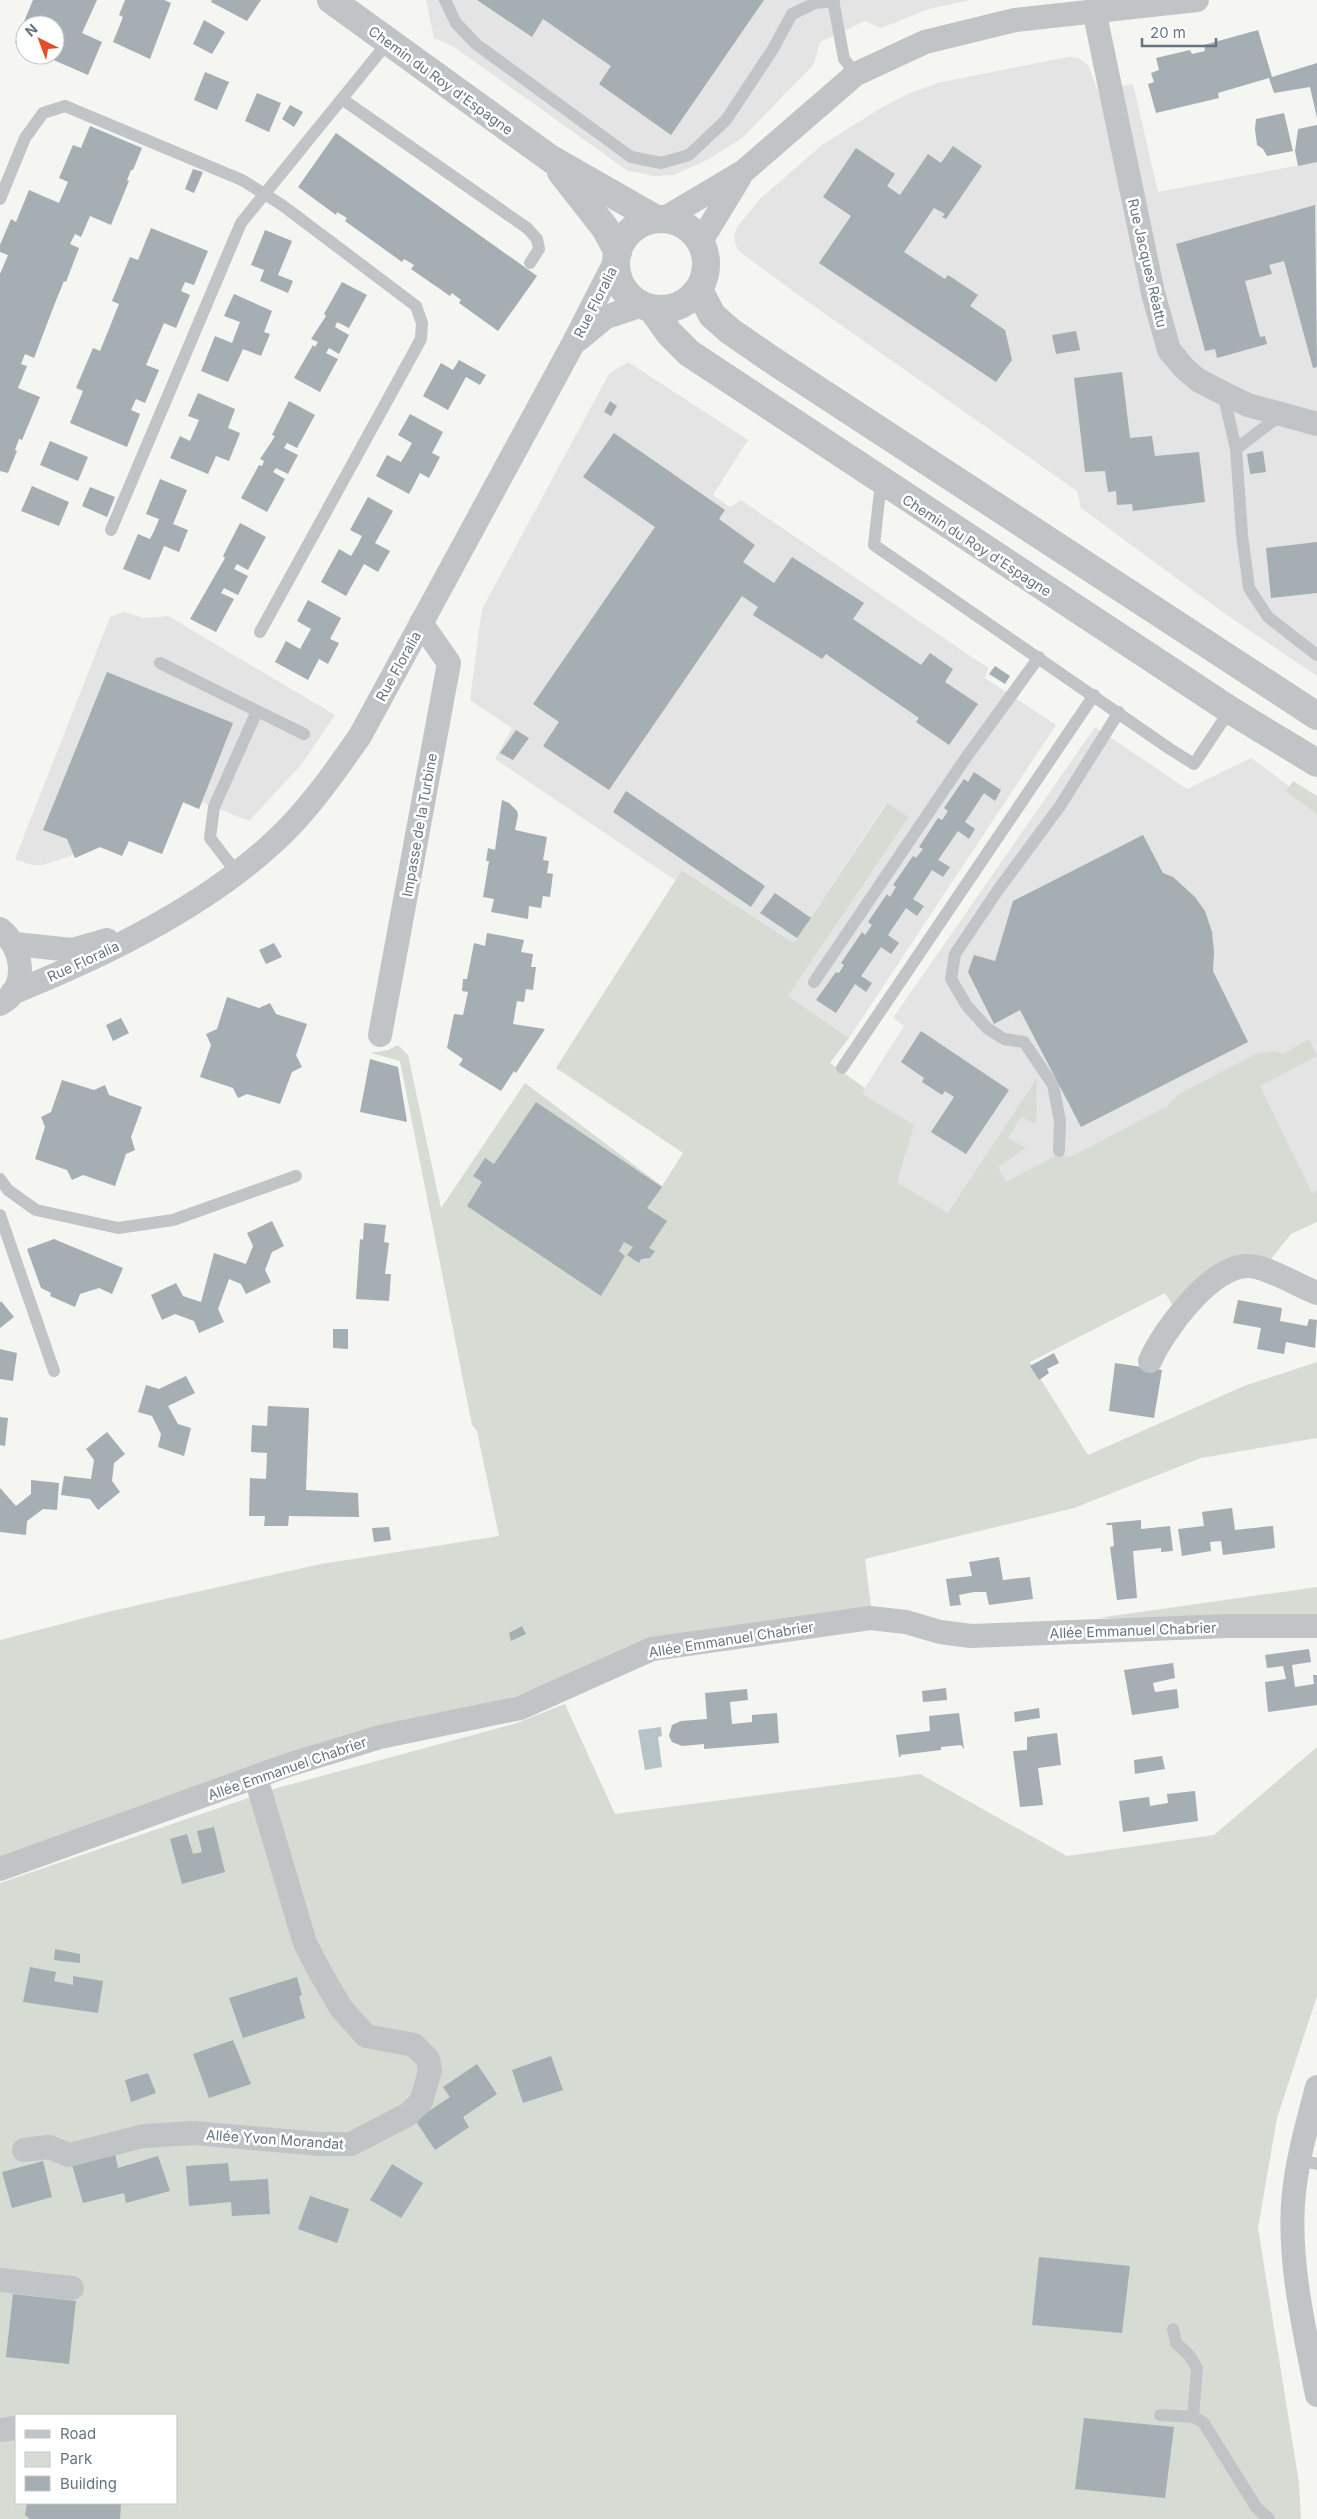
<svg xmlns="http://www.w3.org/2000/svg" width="1317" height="2519" viewBox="0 0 1317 2519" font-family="Inter,sans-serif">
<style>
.built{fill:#e3e4e3}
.green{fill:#d6dcd3;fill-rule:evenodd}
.water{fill:#b6c3c7}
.building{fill:#a5aeb3}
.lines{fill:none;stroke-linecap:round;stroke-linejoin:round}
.service{stroke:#c0c4c7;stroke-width:12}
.minor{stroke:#c0c4c7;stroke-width:24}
.tertiary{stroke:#c0c4c7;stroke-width:28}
.labels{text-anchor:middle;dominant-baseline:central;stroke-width:5;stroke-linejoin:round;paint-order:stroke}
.street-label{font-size:14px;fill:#657582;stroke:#fff}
</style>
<rect width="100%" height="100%" fill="#f5f5f2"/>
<g class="built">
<path d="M426,0H970L929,9L881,28L865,21L820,42L814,64L742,138L707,160L674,175L655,176L628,171L454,47L434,38Z"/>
<path d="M1068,57L1078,58L1088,65L1098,91L1133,84L1158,192L1317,162V676L1221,611L1081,508L1077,491L797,294L739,251L736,246L734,235L738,226L761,198L822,145L881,108L908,94L937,83Z"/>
<path d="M628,362L748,440L713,495L730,507L741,500L988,668L985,678L1056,725L849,1038L788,996L909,817L886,803L794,943L683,870L675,880L495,759L512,728L470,700L482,609L609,374Z"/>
<path d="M124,612L144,618L168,616L335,715L301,765L249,821L202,802L199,809L183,803L162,854L129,841L122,856L100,847L75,858L73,855L43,865H32L15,859L110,617Z"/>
<path d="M1095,727L1187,789L1251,758L1317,807V1191L1312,1193L1177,1095L1167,1106L1070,1157L948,1213L897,1182L861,1094L904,1026L893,1018Z"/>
</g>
<g class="green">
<path d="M1293,781L1317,796V814L1286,791Z"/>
<path d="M887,803L909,817L788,996L849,1038L830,1063L865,1088L862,1094L914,1125L897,1182L948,1213L1037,1078L1036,1124L1021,1117L1008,1138L1026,1148L998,1167L1006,1182L1057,1155L1070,1157L1167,1106L1177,1095L1258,1053L1275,1051L1283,1054L1309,1039L1317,1056L1260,1086L1312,1193L1317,1190V1222L1291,1234L1271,1259L1175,1309L1165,1293L1030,1362L1088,1455L1244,1386L1317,1362V1438L1201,1458L1074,1508L865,1559L871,1607L545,1687L0,1858V1640L103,1613L321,1564L499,1536L477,1431L472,1425L400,1061L371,1053L388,1050L398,1045L408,1055L441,1208L525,1083L662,1186L683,1153L556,1068L682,870L794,943Z"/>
<path d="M1317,1587V1617L1098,1618Z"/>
<path d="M565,1704L615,1814L920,1774L1067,1856L1214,1835L1317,1747V1996L1277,2118L1258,2228L1299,2483L1301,2519H0V1883L277,1788L514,1724ZM16,2415H176V2503H16Z"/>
</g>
<path class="water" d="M661,1727L662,1736L658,1737L662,1767L645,1770L638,1730Z"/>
<g class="building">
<path d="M33,0H97L82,33L102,42L88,75L42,55H55V25H25V48L15,43Z"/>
<path d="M125,0H164L171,3L150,59L113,42L123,17L119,15Z"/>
<path d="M212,0H261L247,21L211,2Z"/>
<path d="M477,0H764L671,135L599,84L611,66L543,19L532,37Z"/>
<path d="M204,20L225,32L212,54L193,44Z"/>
<path d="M1258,30L1272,77L1317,63V118L1310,87L1274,93L1269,78L1218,93L1219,98L1156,113L1148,84L1154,82L1151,73L1159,70L1156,58L1190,50L1192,54L1205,51L1204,45Z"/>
<path d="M205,72L229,82L217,110L194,100Z"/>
<path d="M257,93L281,103L269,132L245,121Z"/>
<path d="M290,105L303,112L294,127L282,119Z"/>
<path d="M1284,113L1293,151L1267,156L1263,149L1257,145L1255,129L1256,119Z"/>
<path d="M1317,125V162L1298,166L1295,151L1298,129Z"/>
<path d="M90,126L142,148L133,170H131L127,180L129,181L111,225L90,216L81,237L75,234L70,244L79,248L66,282L64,281L55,303L34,358L25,354L21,364L27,366L18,388L40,397L22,440L19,439L15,450L17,451L8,473L0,471V274L8,255L0,252V245L11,219L16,222L29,190L59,203L68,182L59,178L73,145L81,148Z"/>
<path d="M336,133L537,276L498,331L459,303L461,300L452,293L450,296L411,269L414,265L404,259L402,262L345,221L347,218L337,212L336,215L298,187Z"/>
<path d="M953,146L982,166L946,219L942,217L945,214L934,208L904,252L945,279L948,275L978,295L970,306L1005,330L1012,360L996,382L819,263L851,216L823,197L856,148L895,174L887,186L900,195L928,154L941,163Z"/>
<path d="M193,169L203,172L194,193L185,189Z"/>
<path d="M1315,205L1317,367L1313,368L1284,261L1269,265L1272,274L1245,281L1260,337L1265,336L1267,344L1217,358L1215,349L1205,351L1176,244Z"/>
<path d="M151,228L208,251L194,285L185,282L181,291L190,295L176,328L164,323L146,365L159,370L145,403L136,399L131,410L140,414L127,447L70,423L83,391L76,388L93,348L100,351L119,304L112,301L130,257L138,260Z"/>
<path d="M265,230L292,241L278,275L293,281L288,293L260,281L264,270L251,265Z"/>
<path d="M342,282L367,295L349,328L337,322L335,327L349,335L339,354L329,348L326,353L338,359L320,392L294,378L313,345L315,347L318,342L311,339L326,316L324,314Z"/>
<path d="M234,294L272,311L264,332L270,334L261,356L243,349L228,382L201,371L215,336L232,343L240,322L224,316Z"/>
<path d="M1076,331L1080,350L1056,354L1052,335Z"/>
<path d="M459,360L486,375L480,385L466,377L448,410L423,396L441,363L453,370Z"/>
<path d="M1122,372L1130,438L1152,436L1155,456L1199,452L1205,502L1133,511L1132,504L1117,505L1116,491L1108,492L1105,471L1085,472L1074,378Z"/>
<path d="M198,393L235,409L228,428L240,433L229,461L216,456L208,474L170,458L180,436L190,441L199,420L188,416Z"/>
<path d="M289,401L315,415L297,448L287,443L284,448L298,455L288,474L276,468L273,472L285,479L267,512L241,498L259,465L262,466L264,461L260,459L272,441L275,436L272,435Z"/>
<path d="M610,401L617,406L611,416L604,412Z"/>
<path d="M410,414L443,432L432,453L440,457L429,478L420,473L409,494L376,476L387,455L401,462L407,452L412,443L398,435Z"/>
<path d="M614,433L725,510L719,519L755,545L743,562L774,583L792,557L864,603L853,619L921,665L930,653L953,669L945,682L978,704L949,745L916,722L919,718L826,654L822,659L753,615L758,607L742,596L609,790L543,746L559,722L533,704L655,527L583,477Z"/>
<path d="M50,441L88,457L78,481L40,465Z"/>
<path d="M1263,451L1266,472L1250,474L1247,454Z"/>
<path d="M160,479L187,490L173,524L188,530L179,552L164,546L150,580L123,569L138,534L150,539L155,529L159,519L146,514Z"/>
<path d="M32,486L69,502L59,526L21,511Z"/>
<path d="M90,487L115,497L107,517L82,506Z"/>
<path d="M368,497L393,511L375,543L390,551L378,572L364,564L346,596L321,582L339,549L351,556L357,546L362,536L350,530Z"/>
<path d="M240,523L266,537L248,570L237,564L234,569L248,576L238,595L224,588L221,593L234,599L216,632L190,619L225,558L223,556Z"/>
<path d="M1317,542V593L1271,598L1266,548Z"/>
<path d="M308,600L341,618L330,639L339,643L328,664L319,659L308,680L275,662L286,641L300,649L311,629L297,621Z"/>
<path d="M995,666L1010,676L1005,684L989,674Z"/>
<path d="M107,672L233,723L199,809L183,802L162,854L129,841L122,856L100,847L75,858L67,839L43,830Z"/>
<path d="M516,730L529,738L513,760L500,753Z"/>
<path d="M974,772L1001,790L995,801L984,793L965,822L975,829L969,839L958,831L938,860L950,867L943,877L932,870L913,899L924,906L917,916L906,908L888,935L899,943L891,954L881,947L861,976L872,983L866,992L855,984L836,1013L816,1000L836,972L839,973L844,965L841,963L862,932L865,935L872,925L868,922L887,894L890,897L896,887L893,885L913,856L916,858L923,849L919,847L938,818L942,820L948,811L944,808L964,779L968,782Z"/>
<path d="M626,791L765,886L751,907L613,812Z"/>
<path d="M502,800L509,803L517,811L518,815L515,830L547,837L543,860L549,861L547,873L553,874L550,897L543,896L541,908L529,906L528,919L491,912L494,899L483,897L489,861H486L488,848L495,850Z"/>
<path d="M1143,835L1163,873L1173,877L1195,897L1205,911L1212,932L1214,952L1213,971L1248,1042L1081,1127L1020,1010L994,1024L968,972L974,955L995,961L1013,901Z"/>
<path d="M775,893L811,918L797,938L760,913Z"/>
<path d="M487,933L524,940L521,952L533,954L531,967H536L533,990L526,989L524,1002L517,1001L513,1024L545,1029L516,1073L514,1071L501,1091L459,1065L463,1059L447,1048L454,1014L463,1015L468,992L462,991L463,979H467L474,943L485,946Z"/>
<path d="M274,943L282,957L266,964L259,950Z"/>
<path d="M227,997L259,1008L270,1003L276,1014L307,1024L296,1055L302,1067L292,1072L280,1104L247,1094L238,1098L233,1088L200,1077L211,1045L206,1034L217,1029Z"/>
<path d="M121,1018L129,1033L113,1041L106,1025Z"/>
<path d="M921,1031L1009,1090L966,1154L931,1132L954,1097L945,1091L942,1095L922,1082L924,1078L901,1062Z"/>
<path d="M370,1059L398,1067L407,1122L360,1112Z"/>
<path d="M62,1080L94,1090L105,1085L109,1095L142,1107L131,1137L135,1150L126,1154L115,1186L83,1175L72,1180L67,1170L35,1159L45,1127L41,1117L51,1112Z"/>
<path d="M536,1102L662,1187L647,1208L667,1221L649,1248L655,1251L650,1258L641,1259L639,1263L627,1255L633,1247L624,1242L619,1251L625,1256L601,1296L467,1206L482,1182L473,1176L485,1158L494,1164Z"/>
<path d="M272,1221L284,1246L272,1252L265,1270L271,1282L246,1294L241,1284L229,1279L218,1309L224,1322L199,1333L194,1321L175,1314L162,1320L151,1295L176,1283L183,1296L201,1302L214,1253L246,1264L253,1246L247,1233Z"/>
<path d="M364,1223L386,1225L384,1242L389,1243L385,1274H391L389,1301L356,1299L360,1239L363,1240Z"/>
<path d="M54,1239L123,1268L112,1294L99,1288L80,1294L75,1307L50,1296L51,1293L41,1288L27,1249Z"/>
<path d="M1238,1300L1282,1308L1280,1321L1307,1326L1309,1319L1317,1320L1315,1348L1286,1342L1284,1354L1257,1349L1261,1328L1233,1323Z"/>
<path d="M1,1301L14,1317L0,1328V1303Z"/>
<path d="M333,1329H348V1349L333,1348Z"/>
<path d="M0,1349L17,1353L13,1381L0,1379Z"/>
<path d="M1054,1353L1059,1363L1047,1369L1049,1373L1039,1380L1030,1366Z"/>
<path d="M1115,1363L1162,1370L1154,1418L1109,1411Z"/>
<path d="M186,1376L195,1393L168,1406L178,1424L191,1428L184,1456L158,1447L161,1434L152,1416L138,1412L146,1385L159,1389Z"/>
<path d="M268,1406L309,1408L306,1490L358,1493L359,1517L289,1516L288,1526H264L265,1516H249L250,1478L266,1479L267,1453L251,1452L252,1425L267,1426Z"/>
<path d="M0,1417L8,1418L5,1446L0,1445Z"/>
<path d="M107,1432L125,1454L114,1463L112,1481L120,1492L98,1510L90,1499L61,1495L64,1476L91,1479L94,1460L86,1449Z"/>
<path d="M31,1480L59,1483L57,1510L43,1509L27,1521L26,1535L0,1532V1488L16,1506L31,1494Z"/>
<path d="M1232,1508L1235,1530L1273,1526L1275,1548L1223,1555L1221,1541L1210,1542L1211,1551L1182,1556L1178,1529L1204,1526L1202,1512Z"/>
<path d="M1141,1520V1529L1170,1526L1173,1551L1161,1552V1548L1133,1551L1137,1598L1117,1600L1110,1547L1114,1546L1112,1525H1106L1107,1523Z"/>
<path d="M389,1527L391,1540L374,1542L372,1528Z"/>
<path d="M999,1557L1003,1580L1030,1577L1033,1599L989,1605L986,1592H974L959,1595L961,1605L950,1606L946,1579L972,1576L969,1562Z"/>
<path d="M522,1626L526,1634L511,1641L509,1633Z"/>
<path d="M1309,1649L1311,1662L1292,1665L1295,1687L1314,1684L1313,1675H1317V1705L1268,1712L1265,1682L1286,1679L1283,1666L1267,1668L1265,1655Z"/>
<path d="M1173,1663L1175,1678L1153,1683L1155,1692L1177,1689L1179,1708L1132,1715L1124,1670Z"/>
<path d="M946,1688L947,1700L923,1702L922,1691Z"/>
<path d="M747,1689L748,1700L730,1702L732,1724L752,1722V1715L777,1713L779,1743L704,1749V1744L682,1746L672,1742L669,1736L672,1725L681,1721L707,1719L705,1693Z"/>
<path d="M1039,1708L1040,1718L1015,1722L1014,1712Z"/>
<path d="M959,1713L964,1749L961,1745L941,1747V1750L900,1755L901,1757H899L896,1735L930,1731L929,1716Z"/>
<path d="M1057,1733L1061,1765L1038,1768L1043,1805L1020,1807L1013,1751L1027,1750V1737Z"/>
<path d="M1162,1756L1165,1769L1135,1774L1134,1760Z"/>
<path d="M1195,1791L1198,1821L1123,1832L1119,1801L1149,1797L1150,1806L1168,1803L1167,1794Z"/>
<path d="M214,1827L225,1872L182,1884L170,1839L187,1834L193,1854L202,1852L197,1831Z"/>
<path d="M55,1949L80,1954V1963L54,1960Z"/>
<path d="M30,1967L56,1972L54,1981L73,1985V1976L103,1981L98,2013L23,2002Z"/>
<path d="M297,1977L302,1995L299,1996L305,2018L243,2038L229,1998Z"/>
<path d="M233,2040L251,2084L209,2098L193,2054Z"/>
<path d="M551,2056L563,2090L523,2103L512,2070Z"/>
<path d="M477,2064L497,2094L463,2117L469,2127L435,2150L415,2120L450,2097L443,2087Z"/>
<path d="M148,2073L156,2093L131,2102L125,2080Z"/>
<path d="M115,2153L118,2168L158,2156L170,2191L126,2203L124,2193L83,2203L72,2165Z"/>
<path d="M43,2161L52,2197L12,2208L2,2172Z"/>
<path d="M228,2163L230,2181L268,2179L270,2214L232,2216L231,2202L189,2206L186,2166Z"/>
<path d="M392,2164L423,2183L401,2218L370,2200Z"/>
<path d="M310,2196L349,2209L337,2243L298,2229Z"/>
<path d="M1039,2257L1130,2266L1122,2333L1032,2325Z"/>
<path d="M13,2294L76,2301L69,2364L6,2357Z"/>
<path d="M1084,2418L1174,2427L1165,2498L1075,2489Z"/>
<path d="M27,2503H121L120,2519H30L25,2515Z"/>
</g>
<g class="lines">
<g class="service">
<path d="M445,0L456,23L476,44L631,157L661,163L689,155L726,120L773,49L792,14L815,3L834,1"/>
<path d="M833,0L844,59L856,74"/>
<path d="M342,99L527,228L537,239L539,249L530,263"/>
<path d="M0,199L25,138L43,113L65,106L242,180L282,205L416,306L422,323L421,339L260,632"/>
<path d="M1223,393L1236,449L1242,535L1249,588L1268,617L1317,655"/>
<path d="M1236,449L1282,414"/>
<path d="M881,482L874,545L1170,749L1194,764L1230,710"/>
<path d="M111,530L241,223L388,42"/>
<path d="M160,663L304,734"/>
<path d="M237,873L210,838L214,807L257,711"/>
<path d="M814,982L965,759L1039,657"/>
<path d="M842,1068L1094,695"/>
<path d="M1059,1151L1060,1121L1053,1085L1024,1042L1004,1039L987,1028L967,1006L951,979L955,954L998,890L1060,806L1119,712"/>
<path d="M0,1179L8,1190L36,1210L118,1228L173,1220L296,1176"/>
<path d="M0,1215L54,1371"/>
<path d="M1298,2160L1317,2164"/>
<path d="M1173,2329L1176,2343L1189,2355L1197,2368L1193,2417"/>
<path d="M1160,2415L1193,2417L1203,2422L1256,2507L1269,2519"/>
</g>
<g class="minor">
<path d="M1094,10L1153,293L1169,350L1184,368L1198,380L1223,393L1248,405L1317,424"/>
<path d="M665,218L744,171L856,74L925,42L1015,20L1197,0"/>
<path d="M701,241L740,177"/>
<path d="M578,340L606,317L642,305"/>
<path d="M0,929C23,947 30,988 0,1004"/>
<path d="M15,944L72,950L107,940"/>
<path d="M12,993C102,957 203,908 274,842C308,811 334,773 360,736L573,344L616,260"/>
<path d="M380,1035L449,663L421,623"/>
<path d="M1150,1361C1163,1331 1212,1264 1249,1266C1269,1267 1298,1286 1317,1293"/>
<path d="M0,1869L288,1765L380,1737L520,1708L652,1649L870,1618L906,1622L940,1632L971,1636L1227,1626H1317"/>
<path d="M1317,2087C1307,2125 1296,2163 1293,2203C1289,2267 1305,2332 1317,2395"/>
<path d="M24,2150L49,2147L69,2155L143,2136L195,2133L320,2144H351L407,2115L421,2102L430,2071L428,2059L414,2045L366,2036L341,2008L320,1972L305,1943L256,1778"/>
<path d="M0,2280L72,2288"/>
<path d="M0,2430L16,2428"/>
</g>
<g class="tertiary">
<path d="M331,0L551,159L656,219"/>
<path d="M561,172L605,228L618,252"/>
<circle cx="661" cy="264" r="45"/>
<path d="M699,290L712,315L730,331L775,362L1317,716"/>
<path d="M652,309L669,333L689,353L1230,710L1317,763"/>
</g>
</g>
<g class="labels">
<g class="street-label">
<text transform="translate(441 80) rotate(36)">Chemin du Roy d'Espagne</text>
<text transform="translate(1148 263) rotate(77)">Rue Jacques Réattu</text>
<text transform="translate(595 302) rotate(-63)">Rue Floralia</text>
<text transform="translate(977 545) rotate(33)">Chemin du Roy d'Espagne</text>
<text transform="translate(398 666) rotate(-61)">Rue Floralia</text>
<text transform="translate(419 825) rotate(-80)">Impasse de la Turbine</text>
<text transform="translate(83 961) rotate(-25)">Rue Floralia</text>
<text transform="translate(1133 1630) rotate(-2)">Allée Emmanuel Chabrier</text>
<text transform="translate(731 1639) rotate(-9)">Allée Emmanuel Chabrier</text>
<text transform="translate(287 1768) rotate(-19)">Allée Emmanuel Chabrier</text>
<text transform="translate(275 2139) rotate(4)">Allée Yvon Morandat</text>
</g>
</g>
<rect x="15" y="2414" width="162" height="90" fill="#ffffff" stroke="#c1c8cd"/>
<rect x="25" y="2430" width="25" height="8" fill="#c0c4c7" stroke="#c1c8cd"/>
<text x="60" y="2439" font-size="15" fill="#657582">Road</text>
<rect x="25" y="2452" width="25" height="15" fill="#d6dcd3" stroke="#c1c8cd"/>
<text x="60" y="2464" font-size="15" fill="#657582">Park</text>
<rect x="25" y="2476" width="25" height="15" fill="#a5aeb3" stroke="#c1c8cd"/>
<text x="60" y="2489" font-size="15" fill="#657582">Building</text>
<g transform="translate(40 40) rotate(318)"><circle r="24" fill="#ffffff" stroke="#c1c8cd"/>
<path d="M0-4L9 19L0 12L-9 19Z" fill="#df5028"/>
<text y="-8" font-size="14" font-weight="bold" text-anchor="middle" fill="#657582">N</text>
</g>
<path d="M1142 38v8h74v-8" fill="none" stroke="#657582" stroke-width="2.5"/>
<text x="1150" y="38" font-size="15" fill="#657582" stroke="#ffffff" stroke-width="4" paint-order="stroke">20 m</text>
</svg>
